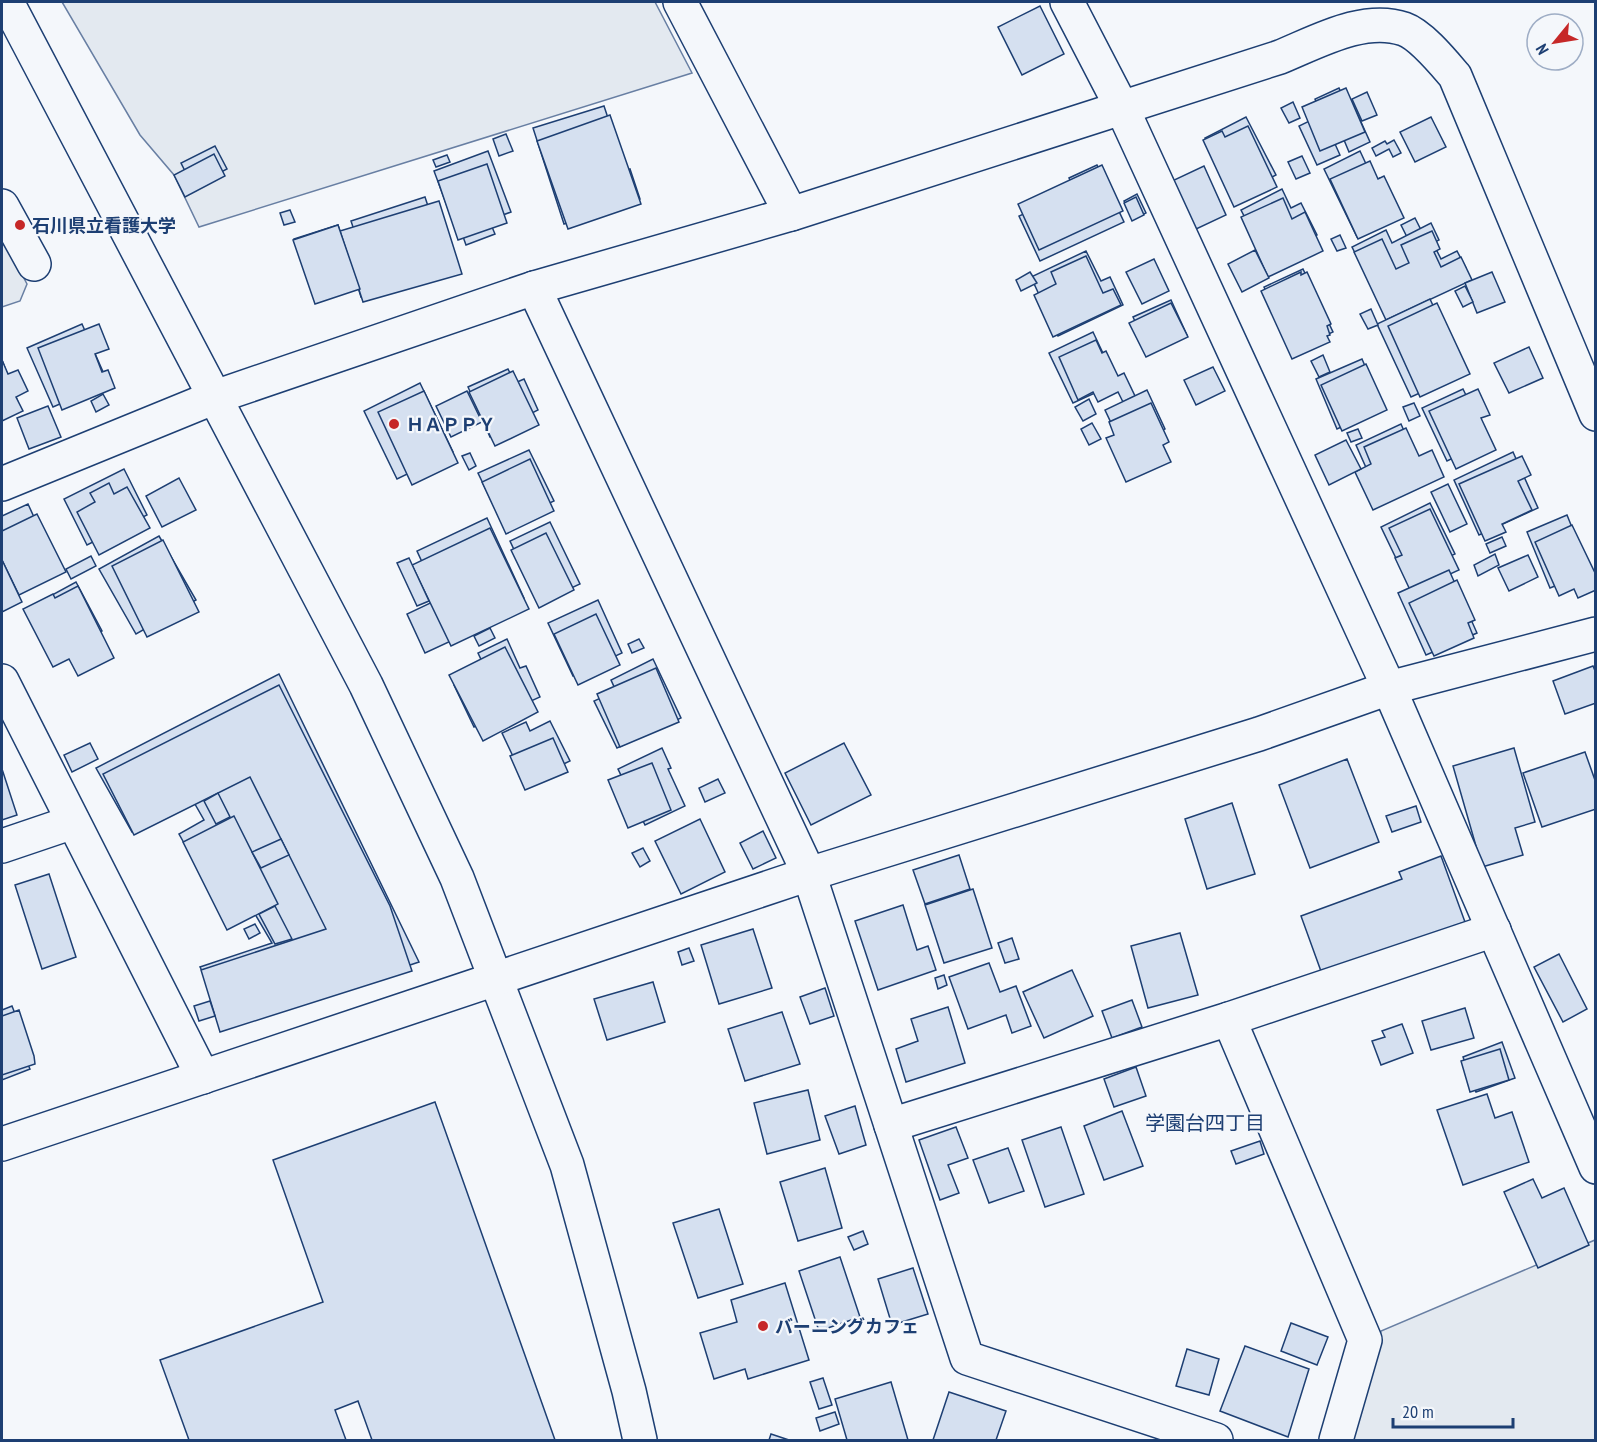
<svg xmlns="http://www.w3.org/2000/svg" width="1597" height="1442" viewBox="0 0 1597 1442" font-family="'PT Sans Narrow','Noto Sans JP',sans-serif">
<style>
.green{fill:#e3e9f0;stroke:#687fa3;stroke-width:1.5}
.building{fill:#d5e0f0;stroke:#1d3f73;stroke-width:1.5}
.lines{fill:none;stroke-linecap:round;stroke-linejoin:round}
.minor-casing{stroke:#1d3f73;stroke-width:36}
.minor{stroke:#f4f7fb;stroke-width:33}
.poi-dot{fill:#c62828;stroke:#f4f7fb;stroke-width:2}
.labels{text-anchor:middle;dominant-baseline:central;stroke-width:4.5;stroke-linejoin:round;paint-order:stroke}
.poi-label{font-size:18px;font-weight:bold;fill:#1d3f73;stroke:#f4f7fb;text-anchor:start}
.neighbourhood-label{font-size:20px;fill:#1d3f73;stroke:#f4f7fb}
</style>
<rect width="100%" height="100%" fill="#f4f7fb"/>
<g class="green">
<path d="M62,2H655L692,73L199,227L174,175L140,135Z"/>
<path d="M2,237L27,284L20,301L2,307Z"/>
<path d="M1595,1240V1440H1352L1381,1331Z"/>
</g>
<g class="building">
<path d="M1040,6L1064,54L1022,75L998,27Z"/>
<path d="M1339,88L1345,102L1351,100L1370,142L1349,152L1344,140L1335,144L1340,155L1317,165L1299,126L1322,115L1315,99Z"/>
<path d="M1346,88L1365,132L1320,151L1302,107Z"/>
<path d="M1367,92L1377,115L1362,121L1352,99Z"/>
<path d="M1293,102L1300,118L1289,123L1281,108Z"/>
<path d="M604,106L618,148L579,160L586,183L630,169L640,199L564,224L533,128Z"/>
<path d="M610,115L641,204L568,229L537,141Z"/>
<path d="M1246,117L1276,175L1235,196L1205,138Z"/>
<path d="M1431,117L1446,147L1415,162L1400,132Z"/>
<path d="M1248,126L1277,187L1234,207L1203,140L1222,131L1225,137Z"/>
<path d="M506,134L513,151L499,156L493,139Z"/>
<path d="M1394,140L1401,153L1393,157L1389,149L1376,156L1372,148L1385,141L1387,144Z"/>
<path d="M215,146L227,169L193,187L181,163Z"/>
<path d="M488,151L511,212L489,220L495,234L466,245L461,231L457,233L434,171Z"/>
<path d="M1360,151L1374,181L1380,178L1399,216L1357,237L1324,169Z"/>
<path d="M214,154L225,176L185,197L174,175Z"/>
<path d="M447,155L450,162L436,167L433,160Z"/>
<path d="M1302,156L1310,173L1296,179L1288,162Z"/>
<path d="M1370,161L1378,179L1384,176L1404,218L1358,239L1330,179Z"/>
<path d="M487,164L507,223L458,240L438,181Z"/>
<path d="M1097,165L1124,222L1040,261L1019,216L1050,202L1047,195L1071,183L1069,178Z"/>
<path d="M1102,165L1123,211L1039,250L1018,204Z"/>
<path d="M1204,166L1226,215L1194,230L1172,181Z"/>
<path d="M1282,189L1291,208L1301,203L1317,235L1311,238L1313,242L1269,264L1241,210Z"/>
<path d="M1137,194L1146,213L1134,219L1124,201Z"/>
<path d="M425,197L442,249L423,255L430,275L361,297L357,284L314,299L294,239L338,225L348,256L361,251L351,221Z"/>
<path d="M1136,197L1144,215L1132,221L1124,203Z"/>
<path d="M1283,198L1292,219L1305,212L1323,251L1268,277L1241,217Z"/>
<path d="M439,201L462,274L363,302L340,231Z"/>
<path d="M290,210L295,222L284,225L280,213Z"/>
<path d="M1415,218L1421,230L1407,237L1401,225Z"/>
<path d="M1431,223L1439,240L1433,243L1441,259L1457,251L1466,268L1384,310L1352,247L1386,230L1392,243Z"/>
<path d="M338,225L360,289L315,304L293,240Z"/>
<path d="M1432,231L1440,249L1434,252L1441,267L1461,257L1472,280L1386,320L1354,252L1382,239L1396,269L1409,263L1401,245Z"/>
<path d="M1340,235L1346,248L1337,251L1331,239Z"/>
<path d="M1255,250L1269,278L1242,292L1228,264Z"/>
<path d="M1086,251L1101,281L1110,277L1123,305L1058,336L1031,277Z"/>
<path d="M1086,256L1103,293L1113,289L1121,305L1053,337L1034,295L1056,284L1051,272Z"/>
<path d="M1154,259L1169,291L1142,304L1126,272Z"/>
<path d="M1303,269L1333,332L1294,350L1264,287Z"/>
<path d="M1030,272L1037,283L1021,291L1016,280Z"/>
<path d="M1301,272V275L1307,272L1331,324L1327,326L1330,335L1327,336L1330,342L1292,359L1261,291Z"/>
<path d="M1492,272L1505,302L1477,313L1465,283Z"/>
<path d="M1465,286L1473,302L1463,307L1455,291Z"/>
<path d="M1430,299L1464,373L1411,397L1377,324Z"/>
<path d="M1171,300L1187,335L1149,352L1133,317Z"/>
<path d="M1171,303L1188,337L1146,357L1129,323Z"/>
<path d="M1437,303L1470,374L1420,397L1388,326Z"/>
<path d="M1371,309L1378,325L1368,329L1360,314Z"/>
<path d="M82,324L108,383L53,407L27,348Z"/>
<path d="M99,324L109,349L95,354L102,372L108,370L115,388L62,410L38,348Z"/>
<path d="M1093,332L1117,383L1073,403L1049,353Z"/>
<path d="M1096,340L1102,353L1106,351L1118,376L1124,373L1135,396L1123,402L1118,392L1098,402L1093,392L1078,400L1059,357Z"/>
<path d="M1529,347L1543,378L1509,393L1494,363Z"/>
<path d="M1323,355L1330,372L1319,377L1311,361Z"/>
<path d="M1362,359L1383,408L1337,429L1316,379Z"/>
<path d="M2,360L18,402L2,409Z"/>
<path d="M2,360L8,374L18,370L28,391L16,397L23,411L2,421Z"/>
<path d="M1366,364L1387,410L1342,431L1321,385Z"/>
<path d="M1213,367L1225,391L1196,405L1184,380Z"/>
<path d="M508,369L515,383L524,379L538,410L528,415L530,419L490,437L468,387Z"/>
<path d="M513,371L539,425L495,446L469,392Z"/>
<path d="M420,383L453,452L397,479L364,411Z"/>
<path d="M1463,389L1488,441L1447,461L1422,408Z"/>
<path d="M1478,389L1490,415L1481,418L1496,450L1456,469L1429,411Z"/>
<path d="M1147,390L1165,429L1157,433L1165,451L1132,467L1105,410Z"/>
<path d="M424,391L458,463L412,485L378,412Z"/>
<path d="M467,391L482,422L451,437L436,406Z"/>
<path d="M103,394L109,405L96,412L91,401Z"/>
<path d="M1089,399L1096,414L1083,421L1075,407Z"/>
<path d="M1151,403L1169,442L1163,445L1171,462L1126,482L1106,438L1114,435L1109,422Z"/>
<path d="M1414,403L1420,416L1409,421L1403,407Z"/>
<path d="M48,406L61,437L29,449L17,418Z"/>
<path d="M1092,423L1101,439L1089,445L1081,429Z"/>
<path d="M1401,424L1425,479L1380,499L1356,445Z"/>
<path d="M1406,428L1419,456L1432,450L1444,477L1373,510L1355,472L1371,464L1364,447Z"/>
<path d="M1358,429L1362,438L1351,442L1347,433Z"/>
<path d="M1346,440L1361,469L1329,485L1315,455Z"/>
<path d="M529,450L554,501L503,525L478,473Z"/>
<path d="M1513,452L1538,508L1479,535L1454,480Z"/>
<path d="M470,453L476,466L469,470L462,456Z"/>
<path d="M1522,456L1531,475L1518,481L1532,510L1502,524L1506,532L1485,541L1459,484Z"/>
<path d="M530,459L554,511L506,534L482,482Z"/>
<path d="M124,469L147,515L87,545L64,499Z"/>
<path d="M179,478L196,510L162,527L146,496Z"/>
<path d="M109,483L114,494L127,487L150,528L99,555L77,512L95,502L90,493Z"/>
<path d="M1448,484L1467,524L1450,532L1431,492Z"/>
<path d="M1430,503L1455,554L1405,577L1381,527Z"/>
<path d="M28,504L55,563L6,585L2,574V516Z"/>
<path d="M1430,509L1459,570L1411,592L1395,558L1402,555L1389,528Z"/>
<path d="M37,514L66,572L19,595L2,560V531Z"/>
<path d="M1567,515L1590,572L1550,588L1527,532Z"/>
<path d="M487,518L524,598L497,610L480,574L471,579L492,622L425,653L407,614L439,599L417,551Z"/>
<path d="M550,522L580,584L539,603L510,541Z"/>
<path d="M1572,525L1596,575V590L1578,598L1574,589L1559,596L1535,542Z"/>
<path d="M490,528L529,609L451,646L412,565Z"/>
<path d="M546,533L574,590L539,608L511,550Z"/>
<path d="M159,536L196,600L136,634L99,569Z"/>
<path d="M1502,537L1506,546L1490,553L1486,544Z"/>
<path d="M163,540L199,612L147,637L112,566Z"/>
<path d="M1495,554L1499,565L1478,576L1474,565Z"/>
<path d="M1528,555L1538,577L1509,591L1498,568Z"/>
<path d="M91,556L96,566L71,579L66,569Z"/>
<path d="M409,558L429,601L417,606L397,563Z"/>
<path d="M2,560L22,602L2,612Z"/>
<path d="M1449,570L1477,633L1426,655L1398,593Z"/>
<path d="M1457,580L1475,620L1468,623L1474,638L1434,656L1409,603Z"/>
<path d="M76,582L102,631L56,655L30,607Z"/>
<path d="M78,586L114,658L78,676L69,659L53,667L23,609L53,594L55,598Z"/>
<path d="M598,600L622,653L573,676L548,623Z"/>
<path d="M596,614L620,665L578,685L554,634Z"/>
<path d="M490,628L495,638L479,646L474,636Z"/>
<path d="M507,639L520,668L526,666L540,697L474,727L454,685L486,670L478,653Z"/>
<path d="M639,639L644,648L632,653L628,644Z"/>
<path d="M505,647L538,712L483,741L449,675Z"/>
<path d="M653,659L681,718L617,748L594,701L616,691L611,680Z"/>
<path d="M1593,666L1596,673V703L1565,714L1553,681Z"/>
<path d="M656,668L679,722L620,747L597,694Z"/>
<path d="M279,674L419,962L230,1025L200,967L272,943L255,914L231,927L179,834L204,820L192,799L132,832L96,768Z"/>
<path d="M279,685L390,906L412,971L220,1032L201,970L326,929L250,777L134,835L103,774Z"/>
<path d="M550,721L570,761L525,782L502,733L526,722L530,731Z"/>
<path d="M553,738L568,772L525,790L510,756Z"/>
<path d="M90,743L98,759L72,772L64,755Z"/>
<path d="M844,743L871,795L811,825L785,773Z"/>
<path d="M662,748L671,768L668,769L685,806L645,825L618,769Z"/>
<path d="M1514,748L1535,822L1515,828L1523,855L1482,867L1453,766Z"/>
<path d="M1585,752L1596,783V809L1542,827L1523,773Z"/>
<path d="M1347,759L1379,842L1310,868L1279,785Z"/>
<path d="M652,763L671,810L628,828L608,780Z"/>
<path d="M2,769L17,815L2,820Z"/>
<path d="M718,779L725,793L705,802L699,788Z"/>
<path d="M218,793L230,817L216,824L204,801Z"/>
<path d="M1232,803L1255,874L1207,889L1185,819Z"/>
<path d="M1416,806L1421,822L1392,832L1386,816Z"/>
<path d="M234,816L278,904L227,930L183,842Z"/>
<path d="M700,819L725,872L681,894L655,841Z"/>
<path d="M763,831L776,858L753,869L740,843Z"/>
<path d="M281,839L289,855L261,868L252,852Z"/>
<path d="M643,848L650,861L640,867L632,853Z"/>
<path d="M959,855L970,889L925,904L913,870Z"/>
<path d="M1441,856L1465,922L1322,974L1301,916L1402,879L1399,872Z"/>
<path d="M49,874L76,957L42,969L15,885Z"/>
<path d="M973,889L992,948L944,963L925,905Z"/>
<path d="M903,905L917,950L928,946L936,970L878,990L855,921Z"/>
<path d="M275,906L292,939L275,944L259,914Z"/>
<path d="M255,924L260,933L249,939L244,929Z"/>
<path d="M753,929L772,988L719,1004L701,945Z"/>
<path d="M1180,933L1198,995L1148,1008L1131,946Z"/>
<path d="M1012,938L1019,959L1005,963L998,943Z"/>
<path d="M689,948L694,961L682,965L678,952Z"/>
<path d="M1559,954L1587,1009L1563,1022L1534,967Z"/>
<path d="M989,963L1000,992L1016,986L1031,1026L1012,1033L1006,1015L968,1029L949,977Z"/>
<path d="M1072,970L1093,1016L1044,1038L1023,992Z"/>
<path d="M944,975L947,985L938,989L935,978Z"/>
<path d="M653,982L665,1022L607,1040L594,999Z"/>
<path d="M825,988L834,1016L810,1024L800,997Z"/>
<path d="M1132,1000L1142,1027L1112,1038L1102,1011Z"/>
<path d="M210,1001L215,1016L199,1021L194,1006Z"/>
<path d="M12,1006L32,1057L26,1060L30,1069L2,1080V1010Z"/>
<path d="M948,1007L965,1063L906,1082L896,1049L918,1041L911,1019Z"/>
<path d="M1465,1008L1474,1038L1431,1050L1422,1021Z"/>
<path d="M19,1010L34,1056L35,1064L2,1075V1016Z"/>
<path d="M782,1012L800,1064L745,1081L728,1029Z"/>
<path d="M1402,1024L1413,1053L1381,1065L1372,1041L1385,1037L1382,1031Z"/>
<path d="M1502,1042L1515,1078L1476,1092L1463,1057Z"/>
<path d="M1500,1049L1509,1080L1470,1092L1461,1061Z"/>
<path d="M1136,1067L1146,1096L1114,1107L1104,1079Z"/>
<path d="M808,1090L820,1140L767,1154L754,1103Z"/>
<path d="M1487,1094L1495,1118L1512,1112L1529,1162L1463,1185L1437,1110Z"/>
<path d="M435,1102L555,1440H372L358,1401L335,1410L346,1440H189L160,1360L323,1302L273,1160Z"/>
<path d="M855,1106L866,1145L839,1154L825,1116Z"/>
<path d="M1122,1111L1143,1166L1104,1180L1084,1126Z"/>
<path d="M956,1127L968,1158L948,1165L959,1193L940,1200L919,1140Z"/>
<path d="M1061,1127L1084,1194L1045,1207L1022,1140Z"/>
<path d="M1260,1141L1264,1154L1236,1164L1231,1151Z"/>
<path d="M1008,1148L1024,1191L989,1203L973,1160Z"/>
<path d="M825,1168L842,1228L798,1241L780,1182Z"/>
<path d="M1533,1179L1542,1198L1564,1188L1589,1245L1538,1268L1504,1192Z"/>
<path d="M719,1209L743,1284L698,1298L673,1223Z"/>
<path d="M863,1231L868,1244L854,1250L848,1237Z"/>
<path d="M840,1257L860,1317L819,1331L799,1271Z"/>
<path d="M913,1268L928,1314L892,1325L878,1279Z"/>
<path d="M785,1283L809,1360L748,1379L745,1369L714,1379L700,1333L737,1322L731,1300Z"/>
<path d="M1291,1323L1328,1337L1317,1365L1281,1351Z"/>
<path d="M1245,1346L1309,1369L1288,1437L1220,1411Z"/>
<path d="M1187,1349L1219,1359L1209,1395L1176,1386Z"/>
<path d="M823,1378L832,1405L819,1409L810,1382Z"/>
<path d="M891,1382L908,1440H847L835,1399Z"/>
<path d="M949,1392L1006,1411L996,1440H933Z"/>
<path d="M835,1412L839,1424L820,1431L816,1418Z"/>
<path d="M771,1434L789,1440H769Z"/>
</g>
<g class="lines">
<defs>
<g id="minor">
<path d="M7,2L366,685L457,878L567,1165L629,1391L640,1440"/>
<path d="M680,2L791,214"/>
<path d="M1067,2L1122,108L1389,688L1596,1167"/>
<path d="M2,206L34,264"/>
<path d="M534,288L809,874L967,1358L1216,1440"/>
<path d="M2,484L215,397L534,288L791,214L1280,57C1317,42 1364,15 1404,29C1421,35 1443,62 1455,76L1596,414"/>
<path d="M2,681L203,1077"/>
<path d="M2,846L73,822"/>
<path d="M1229,1019L1494,930"/>
<path d="M891,1125L1229,1019L1365,1340L1336,1440"/>
<path d="M2,1144L809,874L1259,734L1389,688L1596,634"/>
</g>
</defs>
<use href="#minor" class="minor-casing"/>
<use href="#minor" class="minor"/>
</g>
<g class="poi-dot">
<circle cx="20" cy="225" r="6"/>
<circle cx="394" cy="424" r="6"/>
<circle cx="763" cy="1326" r="6"/>
</g>
<g class="labels">
<g class="poi-label">
<text x="32" y="225">石川県立看護大学</text>
<text x="406" y="424">ＨＡＰＰＹ</text>
<text x="775" y="1326">バーニングカフェ</text>
</g>
<g class="neighbourhood-label">
<text x="1205" y="1123">学園台四丁目</text>
</g>
</g>
<rect width="1597" height="1442" fill="none" stroke="#1d3f73" stroke-width="6"/>
<g transform="translate(1555 42) rotate(240)"><circle r="28" fill="#f4f7fb" stroke="#9eadc5" stroke-width="1.5"/>
<path d="M0-4.5L10 22L0 15L-10 22Z" fill="#c62828"/>
<text y="-9" font-size="16" font-weight="bold" text-anchor="middle" fill="#1d3f73">N</text>
</g>
<path d="M1393 1418v9h120v-9" fill="none" stroke="#1d3f73" stroke-width="3"/>
<text x="1402" y="1418" font-size="18" fill="#1d3f73" stroke="#f4f7fb" stroke-width="4.5" paint-order="stroke">20 m</text>
</svg>
